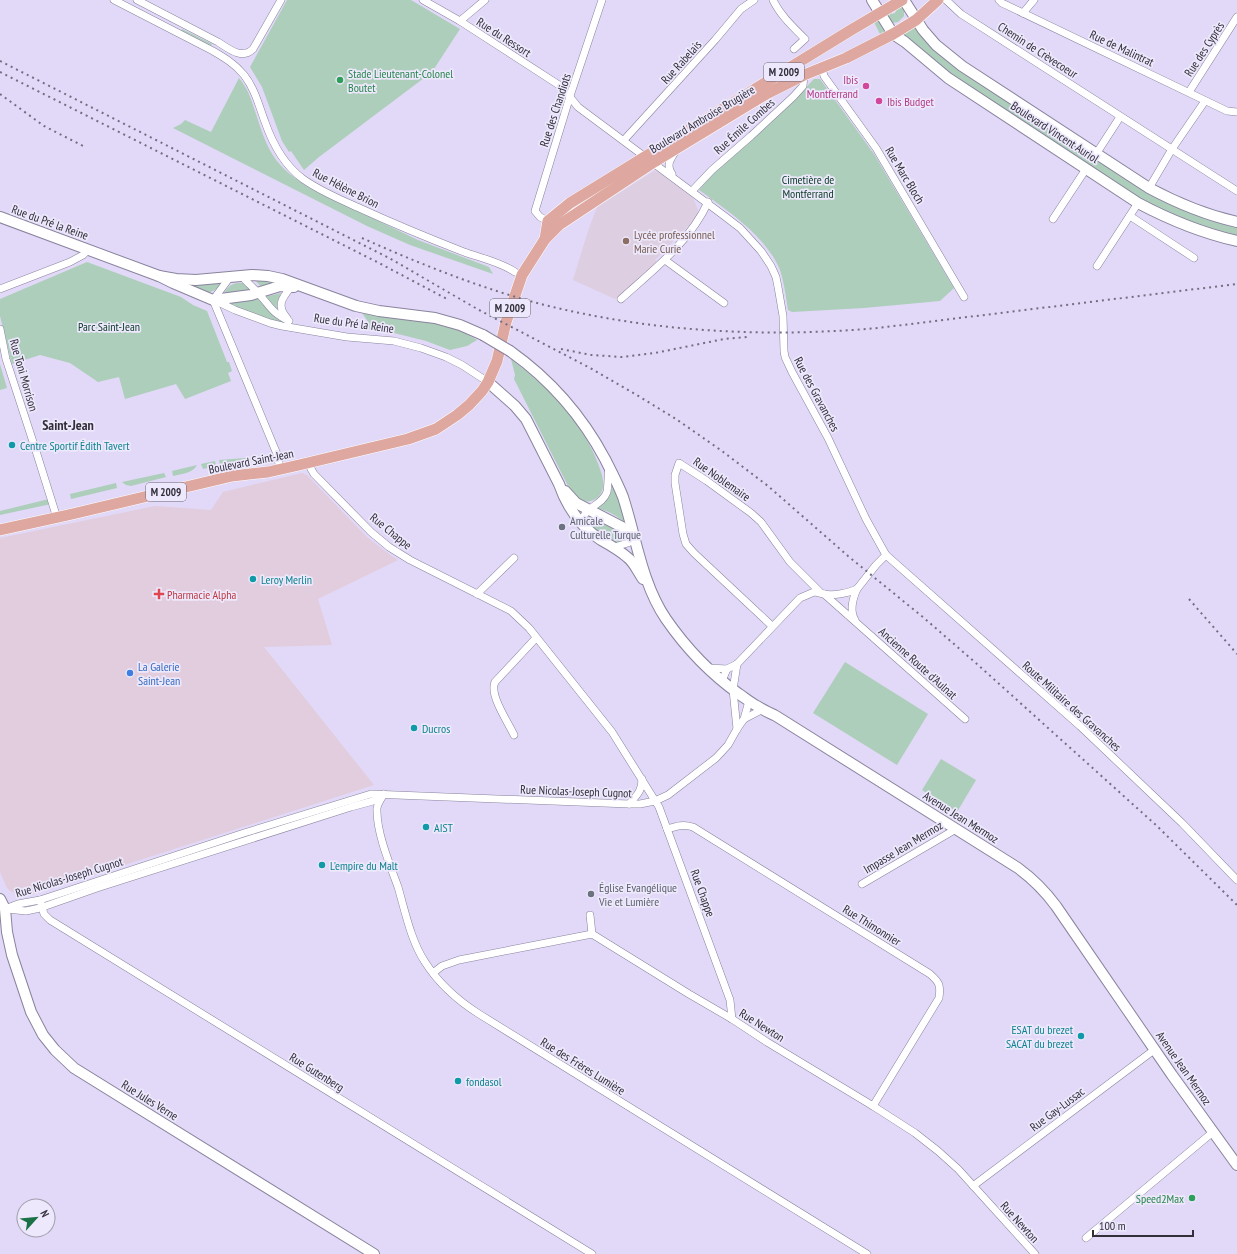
<svg xmlns="http://www.w3.org/2000/svg" width="1237" height="1254" viewBox="0 0 1237 1254" font-family="'PT Sans Narrow',sans-serif">
<style>
.commercial{fill:#e1cddd}
.education{fill:#ddcee1}
.green{fill:#adceba}
.lines{fill:none;stroke-linecap:round;stroke-linejoin:round}
.minor-casing{stroke:#8a839e;stroke-width:8}
.secondary-casing{stroke:#8a839e;stroke-width:12}
.primary-casing{stroke:#fff;stroke-width:12}
.minor{stroke:#fff;stroke-width:7}
.secondary{stroke:#fff;stroke-width:10}
.primary{stroke:#dea7a0;stroke-width:11}
.rail{stroke:#736e81;stroke-width:2;stroke-dasharray:2 4;stroke-linecap:butt}
.secondary-bridge-casing{stroke:#8a839e;stroke-width:12;stroke-linecap:butt}
.secondary-bridge{stroke:#fff;stroke-width:10}
.leisure-dot{fill:#2e9e5b;stroke:#ede8fb;stroke-width:1.5}
.hotel-dot{fill:#d1479c;stroke:#ede8fb;stroke-width:1.5}
.education-dot{fill:#8d6e63;stroke:#ede8fb;stroke-width:1.5}
.culture-dot{fill:#0f9aa8;stroke:#ede8fb;stroke-width:1.5}
.worship-dot{fill:#6b7280;stroke:#ede8fb;stroke-width:1.5}
.health-dot{fill:#e0444e;stroke:#ede8fb;stroke-width:1.5}
.shop-dot{fill:#3f7fe0;stroke:#ede8fb;stroke-width:1.5}
.labels{text-anchor:middle;dominant-baseline:central;stroke-width:3.5;stroke-linejoin:round;paint-order:stroke}
.shield{fill:#ede8fb;stroke:#6a6675;stroke-width:1}
.shield-label{font-size:11px;font-weight:bold;fill:#322f3b}
.street-label{font-size:12px;fill:#322f3b;stroke:#ede8fb}
.leisure-label{font-size:12px;fill:#27864d;stroke:#ede8fb;text-anchor:start}
.hotel-label{font-size:12px;fill:#b23c85;stroke:#ede8fb;text-anchor:end}
.park-label{font-size:12px;fill:#073923;stroke:#ede8fb}
.education-label{font-size:12px;fill:#785e54;stroke:#ede8fb;text-anchor:start}
.culture-label{font-size:12px;fill:#0d838f;stroke:#ede8fb;text-anchor:start}
.worship-label{font-size:12px;fill:#5b616d;stroke:#ede8fb;text-anchor:start}
.health-label{font-size:12px;fill:#be3a42;stroke:#ede8fb;text-anchor:start}
.shop-label{font-size:12px;fill:#366cbe;stroke:#ede8fb;text-anchor:start}
.quarter-label{font-size:14px;font-weight:bold;fill:#322f3b;stroke:#ede8fb}
</style>
<rect width="100%" height="100%" fill="#e1d9f7"/>
<path class="commercial" d="M302,473L307,475L367,537L389,554L398,560L318,599L332,645L264,647L374,785L31,895H22L14,893L9,890L6,886L0,872V538L155,506L211,510L223,492Z"/>
<path class="education" d="M654,171L658,172L693,198L696,205L698,210L697,214L693,221L655,260L657,262L615,299L573,280L588,231L597,207Z"/>
<g class="green">
<path d="M287,0H411L460,29L432,72L319,157L304,170L291,151L289,152L282,141L262,87L250,67Z"/>
<path d="M898,7L903,8L904,10V16L898,22L892,23L889,19V16L891,12L892,14L895,13Z"/>
<path d="M879,18L885,31L880,34L873,20Z"/>
<path d="M915,24L923,37L1144,190L1237,227V237L1199,227L1150,205L954,78L901,34Z"/>
<path d="M182,29L212,44L211,46L181,31Z"/>
<path d="M239,78C248,88 252,102 256,114C268,152 274,165 308,187L418,240L489,267L493,274L410,245L367,226L173,128L181,124L185,120L211,132Z"/>
<path d="M814,79H820L874,154L954,288L940,301L864,308L792,312L788,310C786,297 784,282 780,270C766,236 728,211 699,190C733,149 777,118 814,79Z"/>
<path d="M87,262L181,297L193,305L207,311L227,362H229L232,371L228,373L231,381L185,399L176,384L125,399L119,377L98,382L70,363L40,355L12,364L0,316V299Z"/>
<path d="M254,279L281,283L263,289Z"/>
<path d="M225,280C212,296 207,294 188,286L189,283Z"/>
<path d="M237,283H244L253,291L224,294C226,288 231,284 237,283Z"/>
<path d="M281,293L277,303L278,310L264,297Z"/>
<path d="M256,295L285,322L287,324L268,320L228,304V302Z"/>
<path d="M362,313C397,318 448,320 477,340L467,346L450,350L426,341L394,333L369,329V323Z"/>
<path d="M511,359C523,369 535,378 546,388C569,409 592,442 601,472C603,478 605,487 601,493C598,500 587,504 580,500C574,496 571,489 567,484L514,379L515,375Z"/>
<path d="M0,364L7,388L0,390Z"/>
<path d="M273,456V458L235,462L220,465L219,460Z"/>
<path d="M215,461L216,466L203,469L201,464Z"/>
<path d="M197,465C193,473 182,474 173,476L172,471Z"/>
<path d="M164,473L166,477L131,486L126,485L122,482Z"/>
<path d="M116,483L117,488L71,499L70,494Z"/>
<path d="M613,485L620,505L626,526C620,516 609,512 598,508C607,502 610,495 613,485Z"/>
<path d="M49,499L51,504L0,515V511Z"/>
<path d="M593,515L621,530L627,538C624,541 620,543 615,542C607,541 591,527 587,520L589,516Z"/>
<path d="M845,662L928,714L897,765L813,713Z"/>
<path d="M941,759L976,780L957,812L922,790Z"/>
</g>
<g class="lines">
<defs>
<g id="minor">
<path d="M114,0L213,51C225,58 235,64 244,75C255,89 259,106 265,122C273,145 284,165 303,179C320,191 339,199 357,207C392,223 428,238 464,252C481,258 500,262 515,272"/>
<path d="M137,0L218,42C229,49 242,60 253,49L281,0"/>
<path d="M423,0L460,21L562,87L578,107L723,215L740,228L761,251L771,266L776,277L778,287L783,316L784,351L785,357L792,372L828,438L866,519L886,555L876,565L857,589C849,593 833,596 824,594C821,594 818,592 814,592L800,598L737,664L727,669L722,681"/>
<path d="M773,0C780,15 793,27 805,39L794,49"/>
<path d="M946,0L961,14L1237,191"/>
<path d="M999,0L1002,3L1227,111L1237,112"/>
<path d="M1023,13L1034,0"/>
<path d="M460,21L485,0"/>
<path d="M822,68L824,76L876,148L964,297"/>
<path d="M1189,92L1237,17"/>
<path d="M624,140L715,40L741,9L754,0"/>
<path d="M1098,151L1120,117"/>
<path d="M672,174C666,165 670,160 675,152"/>
<path d="M1149,188L1172,149L1205,101"/>
<path d="M692,191L712,170L751,136L793,97L803,86L804,75"/>
<path d="M1130,216L1194,258"/>
<path d="M1053,219L1086,169"/>
<path d="M548,221L540,217L535,211L570,96L602,0"/>
<path d="M665,260L724,303"/>
<path d="M1097,266L1138,203"/>
<path d="M242,276C246,282 252,286 257,292C270,305 270,312 289,321"/>
<path d="M0,289L70,262L83,255L88,250"/>
<path d="M621,299C652,271 690,242 708,202"/>
<path d="M213,300L277,454L280,469"/>
<path d="M213,300L230,277"/>
<path d="M214,300L235,310L270,323L282,326L347,337L394,341L421,348L446,357L462,365L488,382"/>
<path d="M287,318C276,306 282,298 291,287"/>
<path d="M0,329L6,359L36,451L57,518"/>
<path d="M309,463L310,467L314,474L371,532L389,547L410,560L511,611L529,628L612,732L659,807L730,1000L732,1019"/>
<path d="M582,524C583,505 601,508 607,492C608,488 608,472 609,466"/>
<path d="M614,547L628,543L634,538"/>
<path d="M886,555L1080,726L1182,823L1237,880"/>
<path d="M477,594L514,558"/>
<path d="M824,594L965,719"/>
<path d="M855,620C849,610 853,598 857,589"/>
<path d="M772,626L694,553L686,544L683,534L675,483V475L679,463L707,481L751,513L761,522L790,562L820,592"/>
<path d="M708,668L727,669"/>
<path d="M744,719L763,709"/>
<path d="M737,729L733,690L737,664"/>
<path d="M514,735C508,722 489,695 495,682L536,638"/>
<path d="M384,794C381,799 376,805 377,811C377,834 390,865 398,887C405,911 411,941 425,962C439,984 457,1000 479,1014L867,1254"/>
<path d="M629,804C637,795 642,791 642,779"/>
<path d="M667,829C677,826 683,824 693,827L930,974C939,982 941,985 939,998L873,1106"/>
<path d="M862,884L956,829"/>
<path d="M40,900L44,914L50,920L592,1254"/>
<path d="M5,909L18,904L40,900L244,833L371,794L629,804H640L655,801L668,795L716,758L728,745L737,729L744,719L749,701"/>
<path d="M7,909L26,911L40,908L97,888L351,807L373,801L382,796"/>
<path d="M590,915L592,934"/>
<path d="M433,973L442,966L459,960L592,934L689,994L732,1019L767,1042L873,1106L915,1133L938,1151L958,1169L1035,1254"/>
<path d="M973,1186L1154,1050"/>
<path d="M1086,1238L1213,1132"/>
</g>
<g id="secondary">
<path d="M872,0L893,34L905,42L948,78L1138,203C1170,220 1202,233 1237,241"/>
<path d="M904,0L923,30L936,45L962,66L1149,188C1177,203 1206,215 1237,222"/>
<path d="M0,217L159,276L173,283L213,300L251,295L280,286L294,287"/>
<path d="M159,276L176,279L196,280L252,275L268,276L282,279L356,306L379,311L435,318L460,325L483,335"/>
<path d="M510,351C551,380 581,414 605,459C611,471 618,484 623,497C636,537 642,584 666,619C686,648 711,674 739,694C745,698 751,703 757,706C763,710 770,713 776,716L1018,868C1033,879 1045,891 1056,906L1172,1075L1237,1165"/>
<path d="M488,382L515,406L526,419L559,484C567,507 581,527 601,540C610,545 619,550 627,557C634,562 638,572 643,579"/>
<path d="M565,491L576,503L622,527L634,538"/>
<path d="M0,899L5,909L7,932L12,955L31,1012L43,1035L55,1050L74,1068L374,1254"/>
</g>
<g id="primary">
<path d="M545,239L548,221L570,203L851,30L902,0"/>
<path d="M0,530L68,515L232,476L268,472L299,465L408,439L436,429L457,415L469,405L482,391L488,382L497,361L506,322L522,275L545,239L559,225L654,162L768,93L804,75L846,58L893,34L916,20L938,0"/>
</g>
</defs>
<use href="#minor" class="minor-casing"/>
<use href="#secondary" class="secondary-casing"/>
<use href="#primary" class="primary-casing"/>
<use href="#minor" class="minor"/>
<use href="#secondary" class="secondary"/>
<use href="#primary" class="primary"/>
<g class="rail">
<path d="M0,61L389,258L479,310L592,369L640,397L676,419L722,451L768,486L848,556L924,618L977,664L1157,826L1237,905"/>
<path d="M0,72L379,263L449,300"/>
<path d="M0,94L44,126L85,147"/>
<path d="M362,238C420,264 480,288 541,304C650,332 765,338 878,328L1237,284"/>
<path d="M561,349L591,355L622,357L655,353L724,339L748,337"/>
<path d="M1189,599L1237,654"/>
</g>
<defs>
<path id="secondary-bridge" d="M483,335L510,351"/>
</defs>
<use href="#secondary-bridge" class="secondary-bridge-casing"/>
<use href="#secondary-bridge" class="secondary-bridge"/>
</g>
<g class="leisure-dot">
<circle cx="340" cy="80" r="4"/>
<circle cx="1192" cy="1198" r="4"/>
</g>
<g class="hotel-dot">
<circle cx="866" cy="86" r="4"/>
<circle cx="879" cy="101" r="4"/>
</g>
<circle class="education-dot" cx="626" cy="241" r="4"/>
<g class="culture-dot">
<circle cx="12" cy="445" r="4"/>
<circle cx="253" cy="579" r="4"/>
<circle cx="414" cy="728" r="4"/>
<circle cx="426" cy="827" r="4"/>
<circle cx="322" cy="865" r="4"/>
<circle cx="1081" cy="1036" r="4"/>
<circle cx="458" cy="1081" r="4"/>
</g>
<g class="worship-dot">
<circle cx="562" cy="527" r="4"/>
<circle cx="591" cy="894" r="4"/>
</g>
<path class="health-dot" d="M157 588h4v4h4v4h-4v4h-4v-4h-4v-4h4z"/>
<circle class="shop-dot" cx="130" cy="673" r="4"/>
<g class="labels">
<g class="shield">
<rect x="764" y="63" width="40" height="18" rx="3"/>
<rect x="490" y="299" width="40" height="18" rx="3"/>
<rect x="146" y="483" width="40" height="18" rx="3"/>
</g>
<g class="shield-label">
<text x="784" y="72">M 2009</text>
<text x="510" y="308">M 2009</text>
<text x="166" y="492">M 2009</text>
</g>
<g class="street-label">
<text transform="translate(504 37) rotate(33)">Rue du Ressort</text>
<text transform="translate(1122 48) rotate(25)">Rue de Malintrat</text>
<text transform="translate(1204 49) rotate(-57)">Rue des Cyprès</text>
<text transform="translate(1038 50) rotate(33)">Chemin de Crèvecoeur</text>
<text transform="translate(681 62) rotate(-48)">Rue Rabelais</text>
<text transform="translate(555 110) rotate(-72)">Rue des Chandiots</text>
<text transform="translate(702 119) rotate(-31)">Boulevard Ambroise Brugière</text>
<text transform="translate(744 126) rotate(-42)">Rue Émile Combes</text>
<text transform="translate(1055 132) rotate(33)">Boulevard Vincent Auriol</text>
<text transform="translate(905 175) rotate(59)">Rue Marc Bloch</text>
<text transform="translate(346 188) rotate(27)">Rue Hélène Brion</text>
<text transform="translate(50 222) rotate(20)">Rue du Pré la Reine</text>
<text transform="translate(354 323) rotate(8)">Rue du Pré la Reine</text>
<text transform="translate(24 375) rotate(74)">Rue Toni Morrison</text>
<text transform="translate(817 394) rotate(62)">Rue des Gravanches</text>
<text transform="translate(251 461) rotate(-11)">Boulevard Saint-Jean</text>
<text transform="translate(722 479) rotate(35)">Rue Noblemaire</text>
<text transform="translate(391 531) rotate(39)">Rue Chappe</text>
<text transform="translate(918 663) rotate(42)">Ancienne Route d'Aulnat</text>
<text transform="translate(1072 706) rotate(42)">Route Militaire des Gravanches</text>
<text transform="translate(576 791) rotate(2)">Rue Nicolas-Joseph Cugnot</text>
<text transform="translate(961 817) rotate(32)">Avenue Jean Mermoz</text>
<text transform="translate(903 847) rotate(-31)">Impasse Jean Mermoz</text>
<text transform="translate(69 877) rotate(-17)">Rue Nicolas-Joseph Cugnot</text>
<text transform="translate(703 893) rotate(70)">Rue Chappe</text>
<text transform="translate(872 925) rotate(32)">Rue Thimonnier</text>
<text transform="translate(762 1025) rotate(32)">Rue Newton</text>
<text transform="translate(583 1066) rotate(32)">Rue des Frères Lumière</text>
<text transform="translate(1184 1068) rotate(55)">Avenue Jean Mermoz</text>
<text transform="translate(317 1072) rotate(32)">Rue Gutenberg</text>
<text transform="translate(150 1100) rotate(32)">Rue Jules Verne</text>
<text transform="translate(1057 1109) rotate(-37)">Rue Gay-Lussac</text>
<text transform="translate(1020 1222) rotate(48)">Rue Newton</text>
</g>
<g class="leisure-label">
<text x="348" y="73">Stade Lieutenant-Colonel<tspan x="348" dy="14">Boutet</tspan></text>
<text x="1184" y="1198" text-anchor="end">Speed2Max</text>
</g>
<g class="hotel-label">
<text x="858" y="79">Ibis<tspan x="858" dy="14">Montferrand</tspan></text>
<text x="887" y="101" text-anchor="start">Ibis Budget</text>
</g>
<g class="park-label">
<text x="808" y="179">Cimetière de<tspan x="808" dy="14">Montferrand</tspan></text>
<text x="109" y="326">Parc Saint-Jean</text>
</g>
<g class="education-label">
<text x="634" y="234">Lycée professionnel<tspan x="634" dy="14">Marie Curie</tspan></text>
</g>
<g class="culture-label">
<text x="20" y="445">Centre Sportif Édith Tavert</text>
<text x="261" y="579">Leroy Merlin</text>
<text x="422" y="728">Ducros</text>
<text x="434" y="827">AIST</text>
<text x="330" y="865">L'empire du Malt</text>
<text x="1073" y="1029" text-anchor="end">ESAT du brezet<tspan x="1073" dy="14">SACAT du brezet</tspan></text>
<text x="466" y="1081">fondasol</text>
</g>
<g class="worship-label">
<text x="570" y="520">Amicale<tspan x="570" dy="14">Culturelle Turque</tspan></text>
<text x="599" y="887">Église Evangélique<tspan x="599" dy="14">Vie et Lumière</tspan></text>
</g>
<g class="health-label">
<text x="167" y="594">Pharmacie Alpha</text>
</g>
<g class="shop-label">
<text x="138" y="666">La Galerie<tspan x="138" dy="14">Saint-Jean</tspan></text>
</g>
<g class="quarter-label">
<text x="68" y="425">Saint-Jean</text>
</g>
</g>
<g transform="translate(36 1218) rotate(63)"><circle r="19" fill="#ede8fb" stroke="#a29eae"/>
<path d="M0-3L7 15L0 10L-7 15Z" fill="#1b7246"/>
<text y="-6" font-size="11" font-weight="bold" text-anchor="middle" fill="#322f3b">N</text>
</g>
<path d="M1093 1230v6h100v-6" fill="none" stroke="#322f3b" stroke-width="2"/>
<text x="1099" y="1230" font-size="12" fill="#322f3b" stroke="#ede8fb" stroke-width="3" paint-order="stroke">100 m</text>
</svg>
